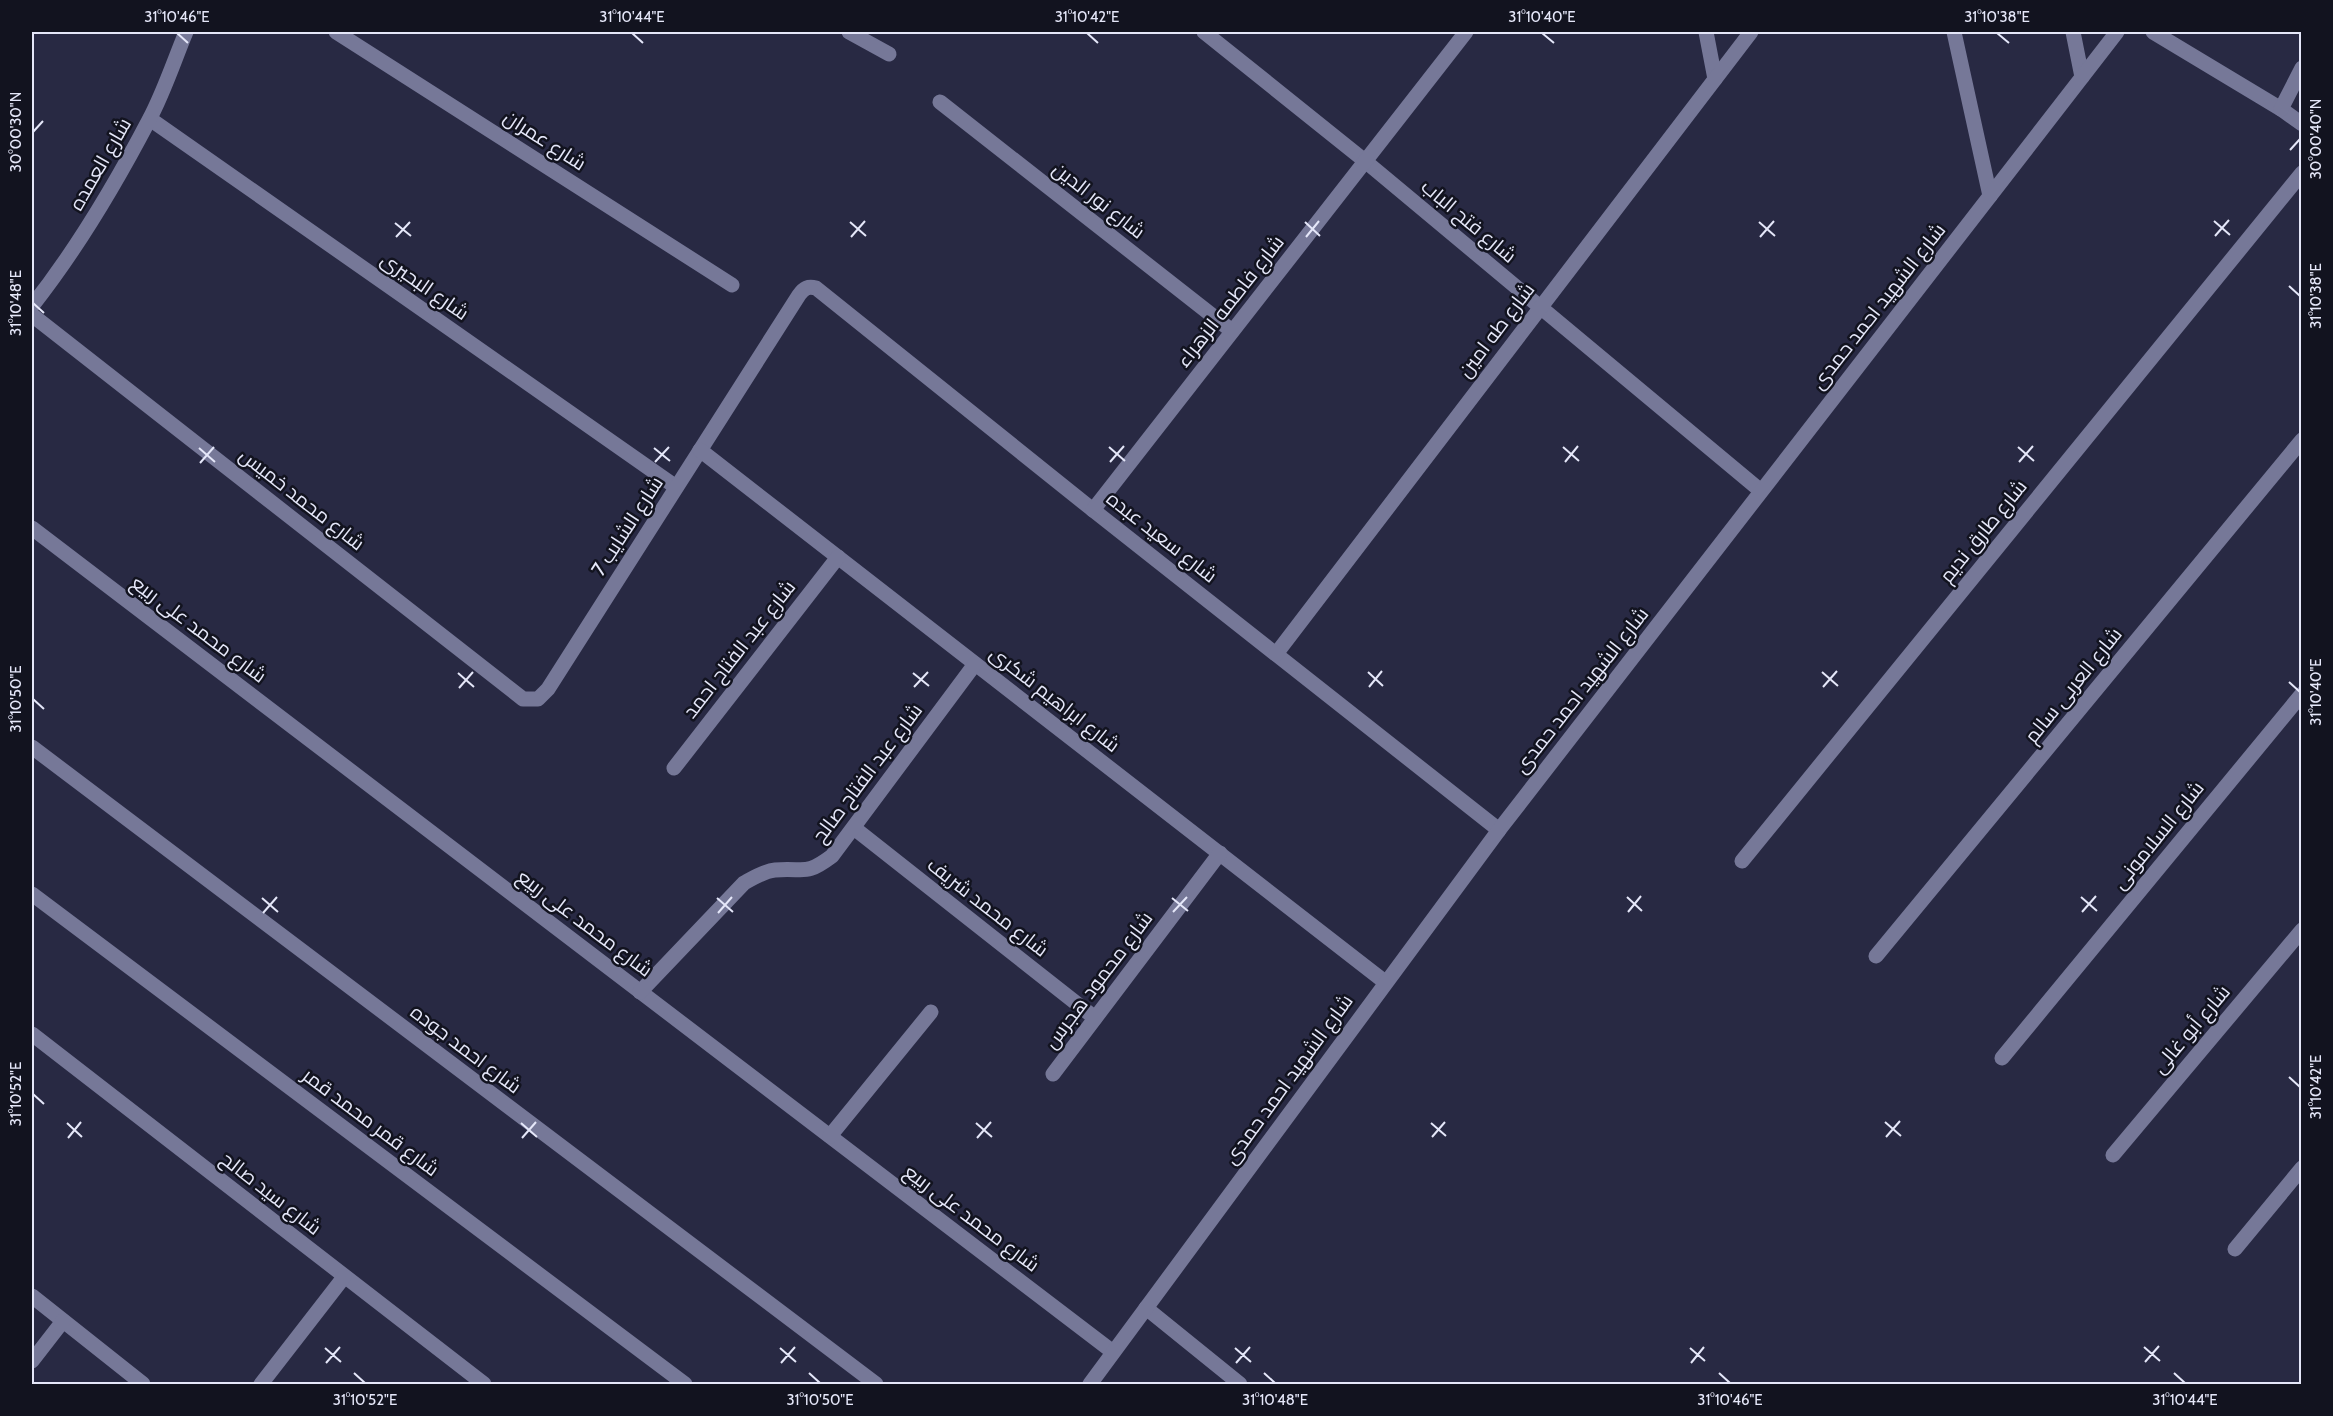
<svg xmlns="http://www.w3.org/2000/svg" width="2333" height="1416" viewBox="0 0 2333 1416" font-family="Cabin,Cairo,sans-serif">
<style>
.lines{fill:none;stroke-linecap:round;stroke-linejoin:round}
.service{stroke:#767898;stroke-width:15}
.minor{stroke:#767898;stroke-width:15}
.ticks{fill:none;stroke:#e5e7f9;stroke-width:2}
.labels{text-anchor:middle;dominant-baseline:central;stroke-width:5;stroke-linejoin:round;paint-order:stroke}
.street-label{font-size:20px;fill:#e5e7f9;stroke:#12131f}
.neatline{fill:none;stroke:#e5e7f9;stroke-width:2}
.ticks-label{font-size:15px;text-anchor:middle;fill:#e5e7f9}
</style>
<rect width="100%" height="100%" fill="#282943"/>
<g class="lines">
<path class="service" d="M849,32L889,54"/>
<g class="minor">
<path d="M336,32L732,285"/>
<path d="M1204,32L1365,161L1761,491"/>
<path d="M1706,32L1715,79"/>
<path d="M1954,32L1990,196"/>
<path d="M2073,32L2082,77"/>
<path d="M2153,32L2281,109L2302,124"/>
<path d="M940,102L1232,331"/>
<path d="M2281,109L2302,68"/>
<path d="M150,119L676,487"/>
<path d="M32,306C77,249 115,185 149,120C164,92 174,61 186,32"/>
<path d="M32,315L523,699H538L548,689L799,295C804,288 808,286 816,288L1093,510L1499,830"/>
<path d="M700,450L1385,982"/>
<path d="M1093,510L1466,32"/>
<path d="M32,528L1113,1352"/>
<path d="M1276,654L1751,32"/>
<path d="M32,747L876,1384"/>
<path d="M674,768L838,557"/>
<path d="M854,828L1095,1018"/>
<path d="M1742,861L2302,173"/>
<path d="M32,894L685,1384"/>
<path d="M1876,956L2302,440"/>
<path d="M640,992L744,883C753,878 764,871 775,870C805,867 804,877 832,856L975,664"/>
<path d="M32,1034L484,1384"/>
<path d="M2002,1058L2302,694"/>
<path d="M1053,1074L1220,853"/>
<path d="M830,1136L931,1012"/>
<path d="M2113,1155L2302,930"/>
<path d="M2235,1249L2302,1168"/>
<path d="M32,1296L143,1384"/>
<path d="M1146,1308L1240,1384"/>
<path d="M32,1361L63,1321"/>
<path d="M261,1384L344,1277"/>
<path d="M1090,1384L1499,830L2117,32"/>
</g>
</g>
<path class="ticks" d="M177,33L188,43M632,33L643,43M1087,33L1098,43M1542,33L1554,43M1997,33L2009,43M33,132L43,121M2290,150L2300,139M2214,221L2230,235M850,222L866,236M1305,222L1320,236M1759,222L1775,236M395,223L411,236M2215,236L2229,220M396,237L410,222M851,237L865,221M1306,237L1319,221M1760,237L1774,221M2289,286L2300,296M33,303L44,313M1109,447L1125,461M1563,447L1579,461M2018,447L2034,461M199,448L215,462M654,448L670,461M655,462L669,447M1110,462L1124,446M1565,462L1578,446M2019,462L2033,446M200,463L214,447M1368,672L1383,686M1822,672L1838,686M458,673L474,687M913,673L929,686M2289,682L2300,692M914,687L928,672M1369,687L1382,671M1823,687L1837,671M459,688L473,672M33,699L44,709M1627,897L1642,911M2081,897L2097,911M262,898L278,912M717,898L733,912M1172,898L1188,911M1173,912L1187,897M1628,912L1641,896M2082,912L2096,896M263,913L277,897M718,913L732,897M2289,1077L2300,1087M33,1094L44,1104M1885,1122L1901,1136M67,1123L82,1137M521,1123L537,1137M976,1123L992,1137M1431,1123L1446,1136M1432,1137L1445,1122M1886,1137L1900,1121M68,1138L81,1122M522,1138L536,1122M977,1138L991,1122M2144,1347L2160,1361M325,1348L341,1362M780,1348L796,1362M1235,1348L1251,1362M1690,1348L1705,1361M2145,1362L2159,1346M326,1363L340,1347M781,1363L795,1347M1236,1363L1250,1347M1691,1363L1704,1347M354,1373L365,1383M809,1373L820,1383M1264,1373L1275,1383M1719,1373L1730,1383M2174,1373L2185,1383"/>
<g class="labels">
<g class="street-label">
<text transform="translate(545 140) rotate(33)">شارع عمران</text>
<text transform="translate(100 164) rotate(-60)">شارع العمده</text>
<text transform="translate(1099 200) rotate(38)">شارع نور الدين</text>
<text transform="translate(1469 221) rotate(40)">شارع فتح الباب</text>
<text transform="translate(425 286) rotate(35)">شارع البحيرى</text>
<text transform="translate(1230 301) rotate(-52)">شارع فاطمه الزهراء</text>
<text transform="translate(1878 306) rotate(-52)">شارع الشهيد احمد حمدى</text>
<text transform="translate(1496 330) rotate(-53)">شارع طه امين</text>
<text transform="translate(302 499) rotate(38)">شارع محمد خميس</text>
<text transform="translate(627 526) rotate(-57)">شارع الشايب 7</text>
<text transform="translate(1983 531) rotate(-51)">شارع طارق نديم</text>
<text transform="translate(1162 537) rotate(38)">شارع سعيد عبده</text>
<text transform="translate(199 629) rotate(37)">شارع محمد على ربيع</text>
<text transform="translate(739 649) rotate(-52)">شارع عبد الفتاح احمد</text>
<text transform="translate(2073 685) rotate(-51)">شارع العربى سالم</text>
<text transform="translate(1581 690) rotate(-52)">شارع الشهيد احمد حمدى</text>
<text transform="translate(1055 699) rotate(38)">شارع ابراهيم شكرى</text>
<text transform="translate(867 773) rotate(-53)">شارع عبد الفتاح صالح</text>
<text transform="translate(2158 835) rotate(-51)">شارع السلامونى</text>
<text transform="translate(988 907) rotate(38)">شارع محمد شريف</text>
<text transform="translate(585 923) rotate(37)">شارع محمد على ربيع</text>
<text transform="translate(1098 980) rotate(-53)">شارع محمود هجرس</text>
<text transform="translate(2191 1029) rotate(-50)">شارع أبو غالى</text>
<text transform="translate(466 1049) rotate(37)">شارع احمد جوده</text>
<text transform="translate(1288 1079) rotate(-54)">شارع الشهيد احمد حمدى</text>
<text transform="translate(371 1122) rotate(37)">شارع قمر محمد قمر</text>
<text transform="translate(271 1193) rotate(38)">شارع سيد صالح</text>
<text transform="translate(972 1218) rotate(37)">شارع محمد على ربيع</text>
</g>
</g>
<rect width="2333" height="1416" fill="none" stroke="#12131f" stroke-width="66"/>
<rect x="33" y="33" width="2267" height="1350" class="neatline"/>
<g class="ticks-label">
<text x="177" y="22">31°10'46"E</text>
<text x="632" y="22">31°10'44"E</text>
<text x="1087" y="22">31°10'42"E</text>
<text x="1542" y="22">31°10'40"E</text>
<text x="1997" y="22">31°10'38"E</text>
<text transform="translate(16 132) rotate(-90)" y="5">30°00'30"N</text>
<text transform="translate(2316 139) rotate(-90)" y="5">30°00'40"N</text>
<text transform="translate(2316 296) rotate(-90)" y="5">31°10'38"E</text>
<text transform="translate(16 303) rotate(-90)" y="5">31°10'48"E</text>
<text transform="translate(2316 692) rotate(-90)" y="5">31°10'40"E</text>
<text transform="translate(16 699) rotate(-90)" y="5">31°10'50"E</text>
<text transform="translate(2316 1087) rotate(-90)" y="5">31°10'42"E</text>
<text transform="translate(16 1094) rotate(-90)" y="5">31°10'52"E</text>
<text x="365" y="1405">31°10'52"E</text>
<text x="820" y="1405">31°10'50"E</text>
<text x="1275" y="1405">31°10'48"E</text>
<text x="1730" y="1405">31°10'46"E</text>
<text x="2185" y="1405">31°10'44"E</text>
</g>
</svg>
